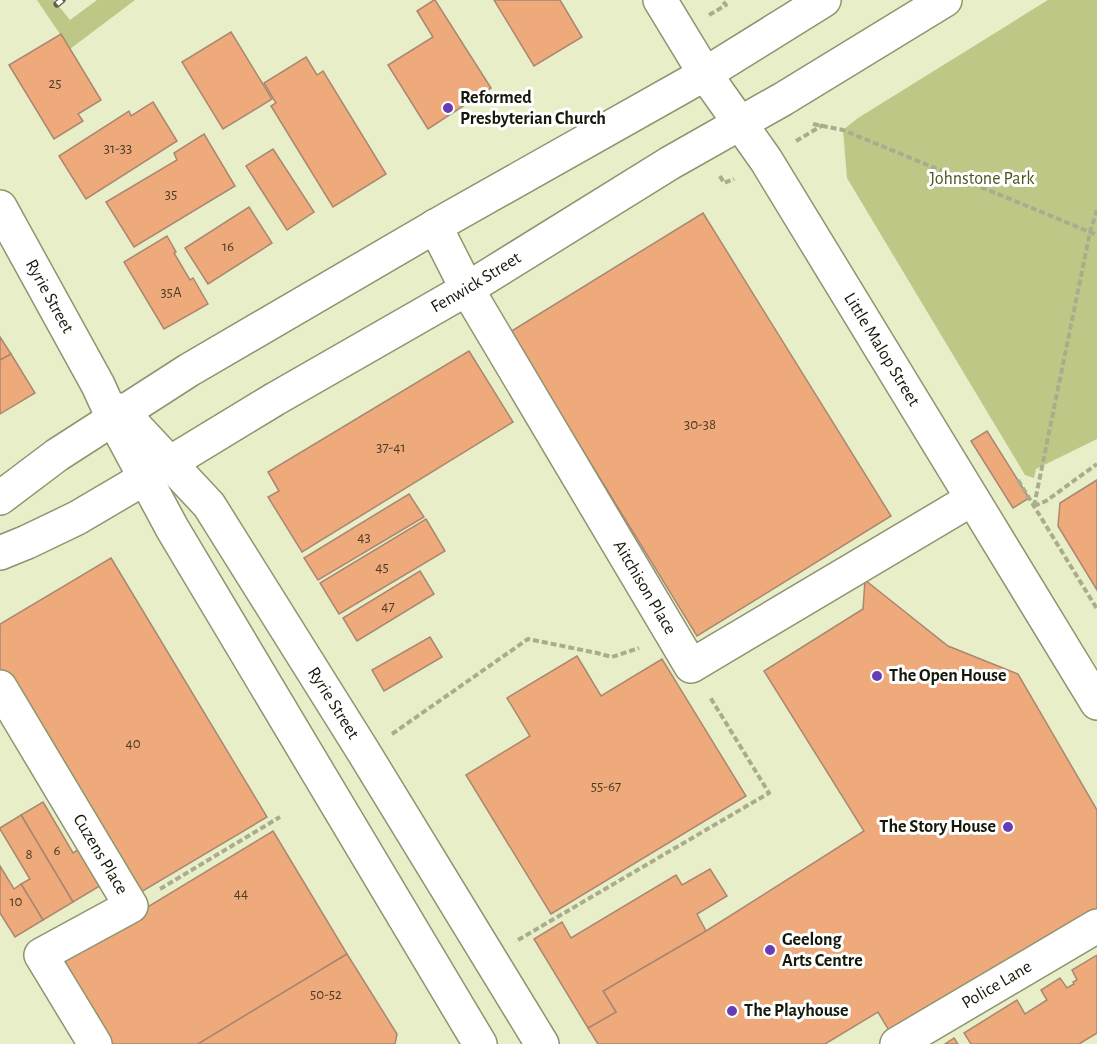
<svg xmlns="http://www.w3.org/2000/svg" width="1097" height="1044" viewBox="0 0 1097 1044" font-family="'Alegreya Sans',sans-serif">
<style>
.green{fill:#bec786}
.building{fill:#efaa7c;stroke:#a98771;stroke-width:1.5}
.lines{fill:none;stroke-linecap:round;stroke-linejoin:round}
.minor-casing{stroke:#8f9470;stroke-width:36}
.major-casing{stroke:#8f9470;stroke-width:36}
.path{stroke:#a9ad8e;stroke-width:4;stroke-dasharray:6 3;stroke-linecap:butt}
.minor{stroke:#fff;stroke-width:33}
.major{stroke:#fff;stroke-width:33}
.rail-casing{stroke:#5b5e48;stroke-width:7}
.rail{stroke:#fff;stroke-width:4.5;stroke-dasharray:14;stroke-linecap:butt}
.poi-dot{fill:#673db5;stroke:#fff;stroke-width:2}
.labels{text-anchor:middle;dominant-baseline:central;stroke-width:6;stroke-linejoin:round;paint-order:stroke}
.number-label{font-size:15px;fill:#4c3c26}
.poi-label{font-size:18px;font-weight:bold;fill:#16180a;stroke:#fff;text-anchor:start}
.park-label{font-size:18px;fill:#4e541b;stroke:#fff}
.street-label{font-size:18px;fill:#16180a;stroke:#fff}
</style>
<rect width="100%" height="100%" fill="#e8eec7"/>
<g class="green">
<path d="M37,0H54L70,20L97,0H135L70,49Z"/>
<path d="M1048,0H1097V439L1036,469L1034,478L1025,475L847,178L843,130L858,118Z"/>
</g>
<g class="building">
<path d="M434,0H435L491,88L428,129L388,65L433,37L417,11Z"/>
<path d="M494,0H560L582,37L534,66Z"/>
<path d="M231,32L272,99L223,129L182,62Z"/>
<path d="M61,34L101,100L78,114L83,121L54,139L9,65Z"/>
<path d="M306,57L317,75L323,71L386,174L333,207L271,106L276,103L264,83Z"/>
<path d="M153,102L177,141L86,199L59,156L129,111L131,116Z"/>
<path d="M204,134L235,186L134,247L106,202L177,160L174,153Z"/>
<path d="M273,149L314,212L287,230L246,166Z"/>
<path d="M249,207L272,243L208,284L185,248Z"/>
<path d="M703,213L891,516L697,636L510,332Z"/>
<path d="M167,236L176,252L174,253L190,280L193,278L208,304L164,329L124,262Z"/>
<path d="M0,337L11,354L0,360Z"/>
<path d="M469,351L513,422L302,552L268,497L279,491L268,472Z"/>
<path d="M11,354L35,393L0,414V360Z"/>
<path d="M987,431L1029,498L1013,508L971,441Z"/>
<path d="M1097,480V590L1058,526L1060,503Z"/>
<path d="M409,494L424,517L318,580L304,558Z"/>
<path d="M426,519L445,551L339,614L320,583Z"/>
<path d="M111,558L267,817L136,895L0,670V624Z"/>
<path d="M420,571L434,594L357,641L343,618Z"/>
<path d="M865,580L948,646L1018,674L1097,810V915L894,1039L878,1012L825,1044H598L588,1028L616,1012L603,991L706,931L864,831L764,671L863,609Z"/>
<path d="M430,637L442,657L384,691L372,670Z"/>
<path d="M577,656L601,696L662,659L746,796L551,914L466,775L530,736L507,698Z"/>
<path d="M43,802L73,853L81,848L103,884L73,902L21,815Z"/>
<path d="M21,815L73,902L43,920L21,884L30,879L0,829V828Z"/>
<path d="M273,831L347,954L198,1044H104L55,963Z"/>
<path d="M0,866L14,889L21,884L43,920L15,937L0,913Z"/>
<path d="M710,869L727,896L697,914L706,931L603,991L616,1012L588,1028L534,939L562,922L571,938L676,875L682,885Z"/>
<path d="M347,954L397,1034L395,1044H198Z"/>
<path d="M1097,955V1033L1079,1044H971L964,1033L1017,1000L1025,1014L1047,1000L1041,990L1060,978L1067,988L1074,984L1073,982L1077,980L1072,970Z"/>
<path d="M954,1038L958,1044H945Z"/>
</g>
<g class="lines">
<defs>
<g id="minor">
<path id="s1" d="M660,0L705,74L766,160L1097,703"/>
<path id="s2" d="M435,226L467,289L691,666L972,499"/>
<path d="M0,498L57,455L189,370L446,220L705,74L824,0"/>
<path id="s3" d="M0,553L27,542L77,518L145,478L275,399L467,289L670,163L783,99L945,0"/>
<path id="s4" d="M0,687L131,906L41,955L95,1044"/>
<path id="s5" d="M897,1044L1097,926"/>
</g>
<g id="major">
<path id="s6" d="M0,207L98,385L113,418L172,528L480,1044"/>
<path id="s7" d="M120,410L209,505L363,751L542,1044"/>
</g>
</defs>
<use href="#minor" class="minor-casing"/>
<use href="#major" class="major-casing"/>
<g class="path">
<path d="M709,15L726,5L722,0"/>
<path d="M813,124L843,130L1097,235"/>
<path d="M796,141L823,125"/>
<path d="M720,176L724,183L734,179"/>
<path d="M1018,480L1097,609"/>
<path d="M1034,506L1090,232L1097,210"/>
<path d="M1034,506L1046,501L1097,464"/>
<path d="M392,734L528,639L597,653L612,657L639,648"/>
<path d="M160,889L280,817"/>
<path d="M518,940L769,793L710,697"/>
</g>
<use href="#minor" class="minor"/>
<use href="#major" class="major"/>
<defs>
<path id="rail" d="M57,4L62,0"/>
</defs>
<use href="#rail" class="rail-casing"/>
<use href="#rail" class="rail"/>
</g>
<g class="poi-dot">
<circle cx="448" cy="108" r="6"/>
<circle cx="877" cy="676" r="6"/>
<circle cx="1008" cy="827" r="6"/>
<circle cx="770" cy="950" r="6"/>
<circle cx="732" cy="1011" r="6"/>
</g>
<g class="labels">
<g class="number-label">
<text x="55" y="83">25</text>
<text x="118" y="148">31-33</text>
<text x="171" y="194">35</text>
<text x="228" y="246">16</text>
<text x="171" y="292">35A</text>
<text x="700" y="424">30-38</text>
<text x="391" y="447">37-41</text>
<text x="364" y="537">43</text>
<text x="382" y="567">45</text>
<text x="388" y="606">47</text>
<text x="133" y="743">40</text>
<text x="606" y="786">55-67</text>
<text x="57" y="850">6</text>
<text x="29" y="854">8</text>
<text x="241" y="893">44</text>
<text x="16" y="901">10</text>
<text x="326" y="994">50-52</text>
</g>
<g class="poi-label">
<text x="460" y="98">Reformed<tspan x="460" dy="21">Presbyterian Church</tspan></text>
<text x="889" y="676">The Open House</text>
<text x="996" y="827" text-anchor="end">The Story House</text>
<text x="782" y="940">Geelong<tspan x="782" dy="21">Arts Centre</tspan></text>
<text x="744" y="1011">The Playhouse</text>
</g>
<g class="park-label">
<text x="982" y="179">Johnstone Park</text>
</g>
<g class="street-label">
<text stroke="none"><textPath href="#s3" startOffset="548">Fenwick Street</textPath></text>
<text stroke="none"><textPath href="#s6" startOffset="102">Ryrie Street</textPath></text>
<text stroke="none"><textPath href="#s1" startOffset="414">Little Malop Street</textPath></text>
<text stroke="none"><textPath href="#s2" startOffset="418">Aitchison Place</textPath></text>
<text stroke="none"><textPath href="#s7" startOffset="364">Ryrie Street</textPath></text>
<text stroke="none"><textPath href="#s4" startOffset="195">Cuzens Place</textPath></text>
<text stroke="none"><textPath href="#s5" startOffset="116">Police Lane</textPath></text>
</g>
</g>
</svg>
